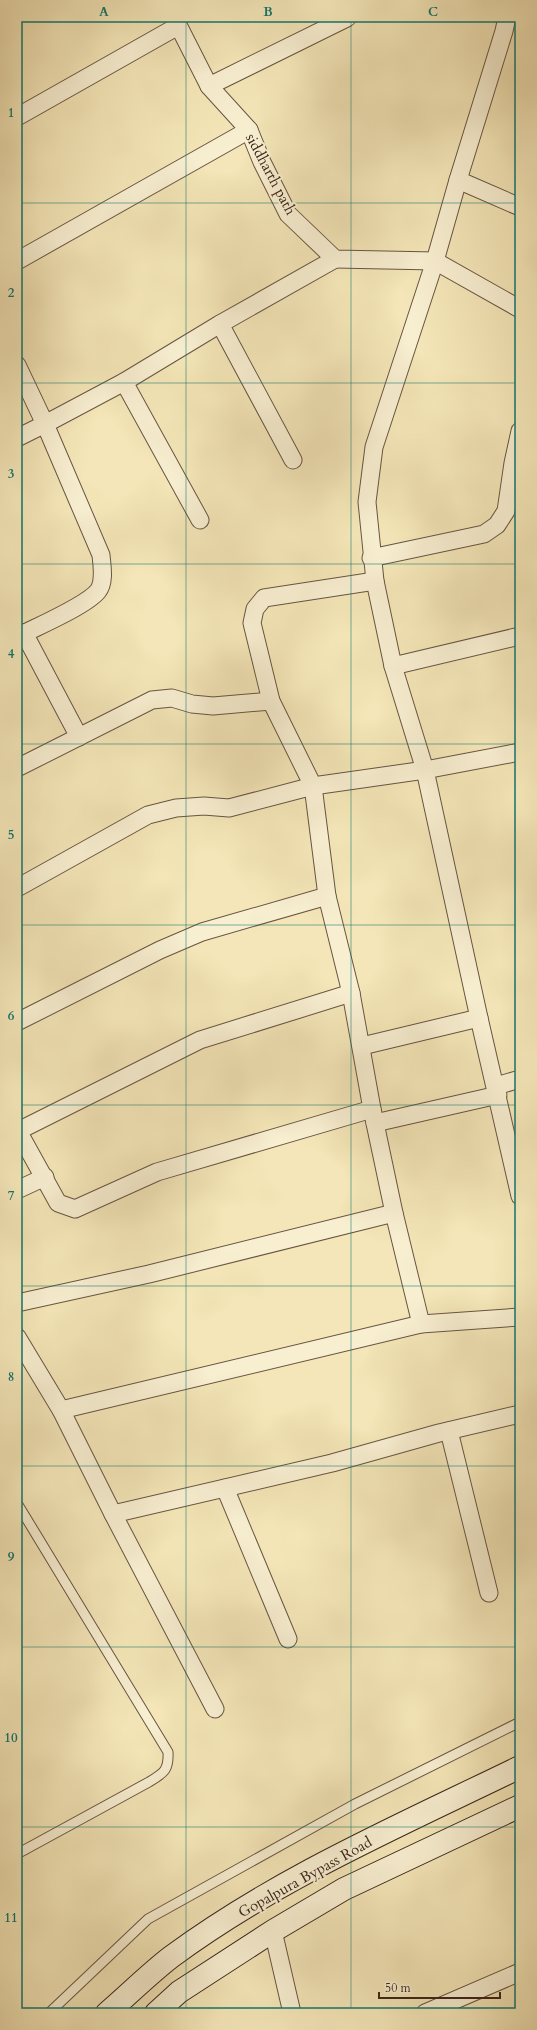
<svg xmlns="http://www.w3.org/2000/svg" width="537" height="2030" viewBox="0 0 537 2030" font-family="Cardo,serif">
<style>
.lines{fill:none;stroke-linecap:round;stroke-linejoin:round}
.lane-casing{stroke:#685542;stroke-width:11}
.street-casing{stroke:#685542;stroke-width:19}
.secondary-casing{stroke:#3a251b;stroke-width:24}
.lane{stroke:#f8efd1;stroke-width:9}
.street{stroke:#f8efd1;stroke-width:17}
.secondary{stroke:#f8efd1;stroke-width:22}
.grid{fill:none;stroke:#0f766e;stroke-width:1;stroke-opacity:0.55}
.labels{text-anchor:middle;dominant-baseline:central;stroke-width:4;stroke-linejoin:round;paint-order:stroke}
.street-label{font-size:15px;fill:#3a251b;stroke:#f8efd1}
.neatline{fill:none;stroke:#0f766e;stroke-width:1.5}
.grid-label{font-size:13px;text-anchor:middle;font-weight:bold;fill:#0f766e}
</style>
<rect width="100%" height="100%" fill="#f4e6b8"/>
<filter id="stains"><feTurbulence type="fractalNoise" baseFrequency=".005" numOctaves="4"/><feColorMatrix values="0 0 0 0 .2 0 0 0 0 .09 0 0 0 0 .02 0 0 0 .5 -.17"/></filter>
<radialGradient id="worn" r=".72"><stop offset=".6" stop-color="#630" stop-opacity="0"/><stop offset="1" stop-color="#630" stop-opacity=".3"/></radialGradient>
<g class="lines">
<defs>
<g id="lane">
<path d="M17,1503L168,1752C169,1770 164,1773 149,1782L17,1854"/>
<path d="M49,2013L148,1919L355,1804L520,1722"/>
</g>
<g id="street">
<path d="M174,17L209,86L249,130L262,162L288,214L335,259L435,261L520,309"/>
<path d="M507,17L504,31L458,180L435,261L374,447L367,502L375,581L393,666L425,770L479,1018L520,1196"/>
<path d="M209,86L347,18"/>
<path d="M17,117L178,26"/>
<path d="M458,180L520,207"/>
<path d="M17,261L249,130"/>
<path d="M220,324L293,460"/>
<path d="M17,365L45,424L124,382L220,324L335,259"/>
<path d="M124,382L200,520"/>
<path d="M17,438L45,424L101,555C102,566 105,582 98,591C86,606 36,627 17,637"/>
<path d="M371,558L484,534L497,525L506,511L513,463L520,431"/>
<path d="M24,633L79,737"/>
<path d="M393,666L520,636"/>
<path d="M17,768L152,700L172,698L192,704L213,706L271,701"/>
<path d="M17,888L148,815L176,808L204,806L229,808L313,786L425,770L520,752"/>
<path d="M17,1022L160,950L202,932L327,896"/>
<path d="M362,1046L479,1018"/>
<path d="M496,1086L520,1079"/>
<path d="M375,1123L498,1095"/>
<path d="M17,1129L58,1203L75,1209L157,1172L372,1109L351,993L327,896L313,786L271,701L252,623L255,609L264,598L375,581"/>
<path d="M18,1131L200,1040L351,993"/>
<path d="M17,1190L45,1177"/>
<path d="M17,1303L149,1274L394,1213"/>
<path d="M421,1324L520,1317"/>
<path d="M17,1337L61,1410L113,1514L215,1709"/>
<path d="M61,1410L421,1324L394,1213L372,1109"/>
<path d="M449,1431L489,1593"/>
<path d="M225,1488L288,1639"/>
<path d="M113,1514L332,1463L439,1433L520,1414"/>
<path d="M273,1931L292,2013"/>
<path d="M425,2013L520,1972"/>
</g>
<g id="secondary">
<path d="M107,2013C128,1995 149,1974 171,1957C278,1878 401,1825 520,1767"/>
<path d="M156,2013L179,1992L273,1931L344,1889L520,1806"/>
</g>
</defs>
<use href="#lane" class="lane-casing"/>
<use href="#street" class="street-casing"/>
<use href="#secondary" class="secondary-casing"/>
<use href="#lane" class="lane"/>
<use href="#street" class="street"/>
<use href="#secondary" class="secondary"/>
</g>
<path class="grid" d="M186,17V2013M351,17V2013M17,203H520M17,383H520M17,564H520M17,744H520M17,925H520M17,1105H520M17,1286H520M17,1466H520M17,1647H520M17,1827H520"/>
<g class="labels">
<g class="street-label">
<text transform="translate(271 174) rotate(62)">siddharth path</text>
<text transform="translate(305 1877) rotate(-29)">Gopalpura Bypass Road</text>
</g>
</g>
<rect width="537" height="2030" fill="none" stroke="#f4e6b8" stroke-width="44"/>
<path d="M379 1992v6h121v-6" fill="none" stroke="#3a251b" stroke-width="2"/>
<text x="385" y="1992" font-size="12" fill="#3a251b" stroke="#f8efd1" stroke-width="3" paint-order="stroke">50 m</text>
<rect x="22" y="22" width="493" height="1986" class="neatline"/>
<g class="grid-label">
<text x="104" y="16">A</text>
<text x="268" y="16">B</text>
<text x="433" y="16">C</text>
<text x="11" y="117">1</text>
<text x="11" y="297">2</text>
<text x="11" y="478">3</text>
<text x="11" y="658">4</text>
<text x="11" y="839">5</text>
<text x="11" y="1020">6</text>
<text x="11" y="1200">7</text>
<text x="11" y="1381">8</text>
<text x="11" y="1561">9</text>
<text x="11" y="1742">10</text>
<text x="11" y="1922">11</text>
</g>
<rect width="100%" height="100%" filter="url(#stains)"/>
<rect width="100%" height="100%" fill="url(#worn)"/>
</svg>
